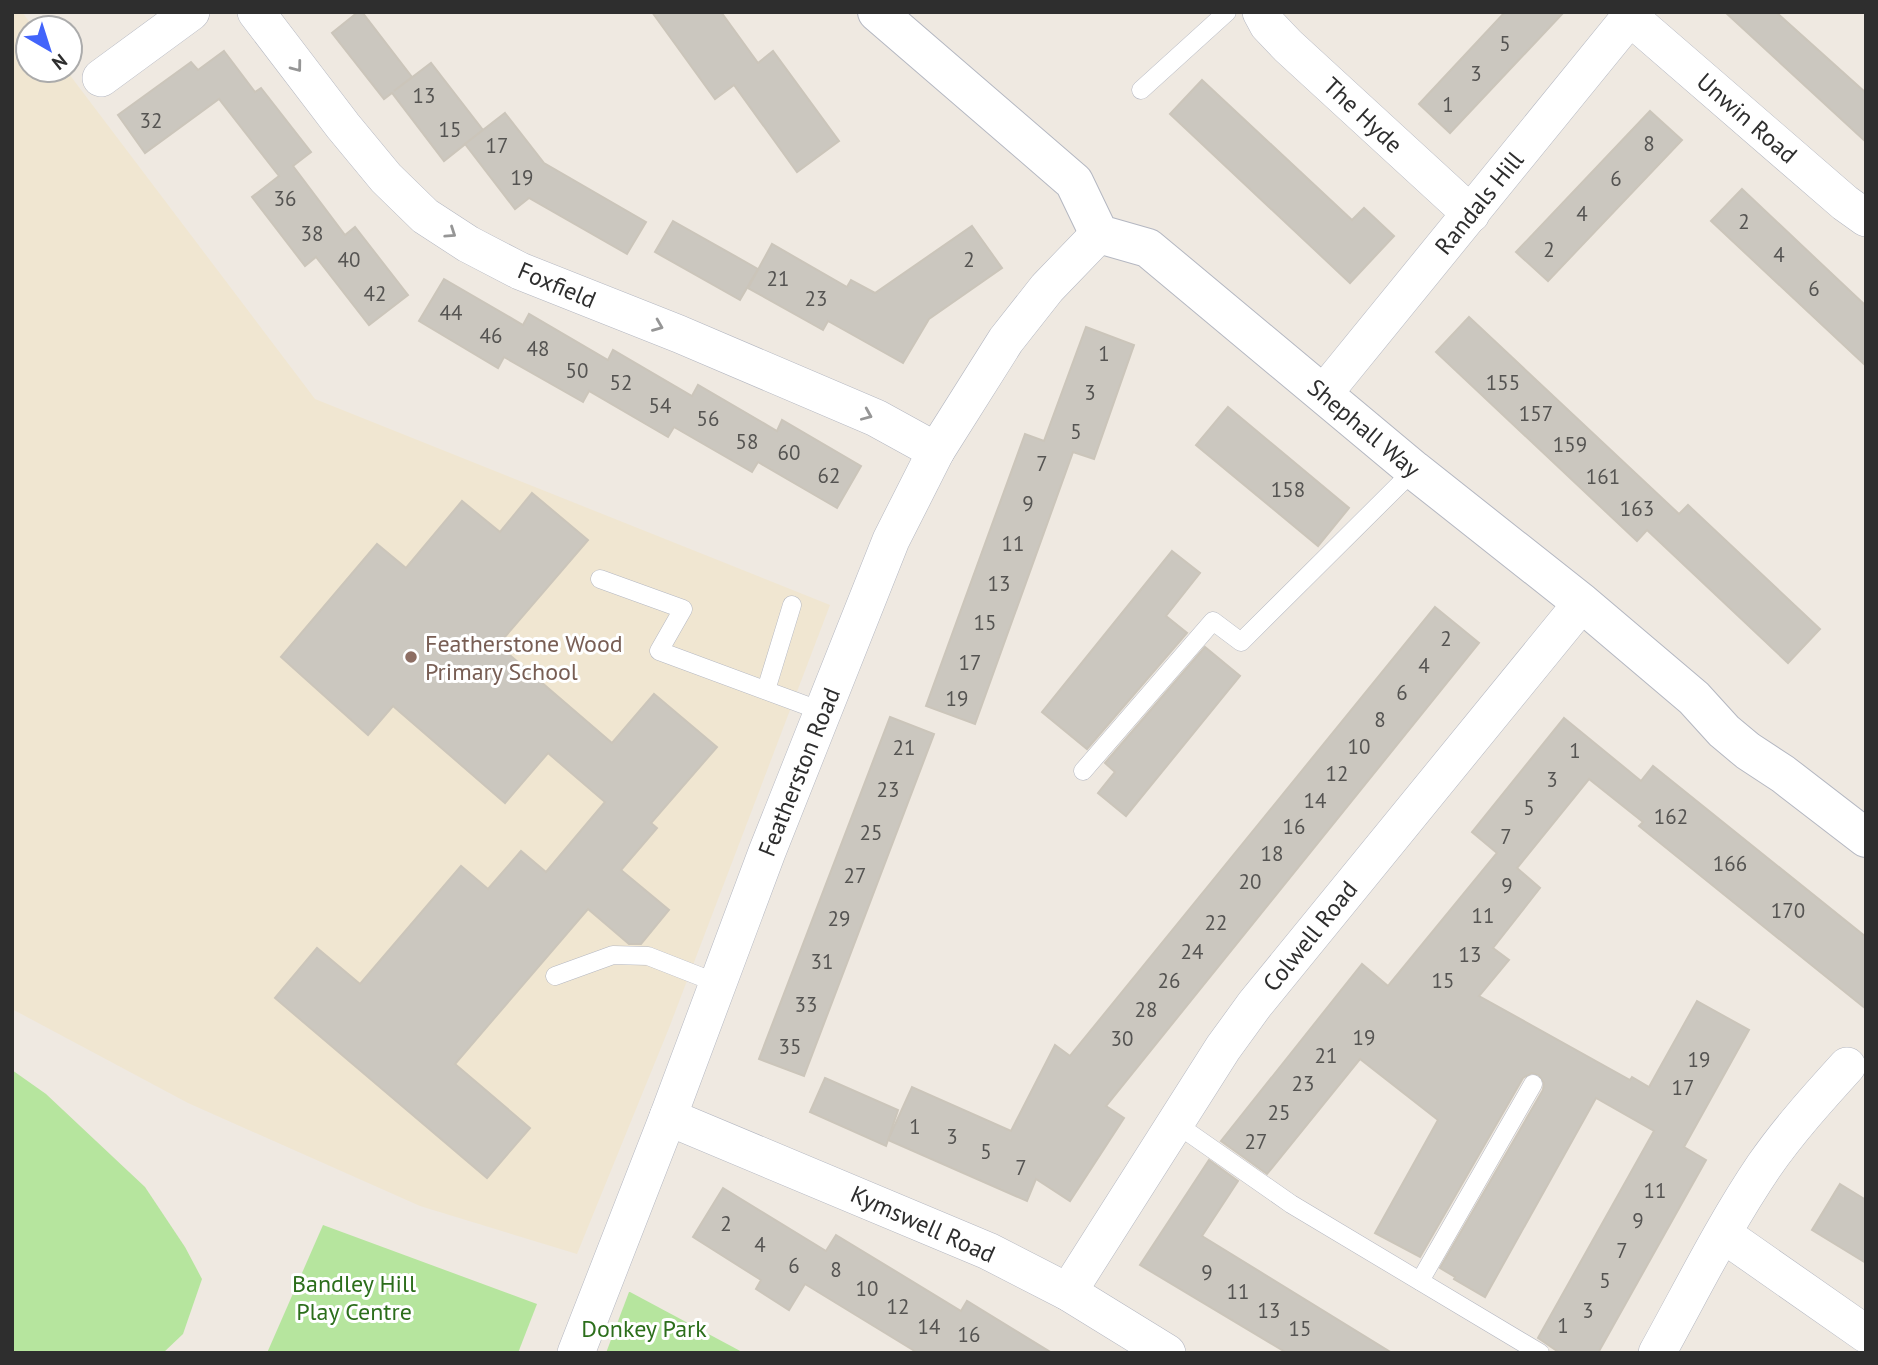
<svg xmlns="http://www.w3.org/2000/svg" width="1878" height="1365" viewBox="0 0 1878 1365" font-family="'PT Sans',sans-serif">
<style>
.education{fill:#f0e6d1}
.green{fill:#b6e59e}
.building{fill:#cbc7bf;stroke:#cbc5ba;stroke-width:2}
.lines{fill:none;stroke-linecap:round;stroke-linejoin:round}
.service-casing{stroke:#b4b7c1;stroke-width:19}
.minor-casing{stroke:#b4b7c1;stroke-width:38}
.tertiary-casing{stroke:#b4b7c1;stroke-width:40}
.service{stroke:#fff;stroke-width:18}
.minor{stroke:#fff;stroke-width:37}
.tertiary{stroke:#fff;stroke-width:38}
.oneway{stroke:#969696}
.education-dot{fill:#8d6e63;stroke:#fff;stroke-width:2.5}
.labels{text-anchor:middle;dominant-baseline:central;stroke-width:6;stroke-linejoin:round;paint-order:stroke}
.number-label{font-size:21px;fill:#555452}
.street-label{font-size:24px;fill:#2e2e2e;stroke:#fff}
.education-label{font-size:24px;fill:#785e54;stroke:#fff;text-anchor:start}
.park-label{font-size:24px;fill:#2c6e1b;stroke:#fff}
</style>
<rect width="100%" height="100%" fill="#efe9e1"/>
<path class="education" d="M12,12H22L34,28H28V70H66L315,399L830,605L669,1028L577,1254L420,1206L188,1103L12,1009Z"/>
<g class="green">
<path d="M12,1070L46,1094L145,1187L185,1247L202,1279L183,1334L163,1353H12Z"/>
<path d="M323,1225L537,1304L518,1353H267Z"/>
<path d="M629,1292H630L744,1353H606Z"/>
</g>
<g class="building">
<path d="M358,12H362L412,77L394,91L431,63L483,130L444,161L392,93L384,99L332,33Z"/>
<path d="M652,12H721L758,63L773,51L839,141L797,172L734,85L715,99Z"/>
<path d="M1505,12H1564L1450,133L1419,104Z"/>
<path d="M1725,12H1776L1866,93V142Z"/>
<path d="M224,51L255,92L261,88L311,152L293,166L345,235L355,227L408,295L369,325L316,257L305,266L252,197L279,176L219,99L145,153L118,115L191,62L198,70Z"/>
<path d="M1202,80L1352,220L1364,208L1394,236L1350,283L1170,114Z"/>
<path d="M1650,111L1682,140L1548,281L1516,252Z"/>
<path d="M505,113L544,163L646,222L627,254L529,198L515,209L465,144Z"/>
<path d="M1742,189L1866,306V366L1711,221Z"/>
<path d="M673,221L758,269L740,300L655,252Z"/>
<path d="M972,226L1002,268L929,319L903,363L828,321L823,330L748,288L772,244L847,287L851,280L875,293Z"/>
<path d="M444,279L523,325L529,314L608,360L613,350L692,396L698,385L777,431L782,420L861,466L837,508L758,462L752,472L674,427L668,437L589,391L583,402L504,357L498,368L419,321Z"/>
<path d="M1469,317L1679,514L1688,505L1820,629L1788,663L1647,530L1637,541L1436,352Z"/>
<path d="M1086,327L1134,345L1094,459L1073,452L975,724L926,706L1025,434L1044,441Z"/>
<path d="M1228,407L1349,508L1318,546L1196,445Z"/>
<path d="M532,493L588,540L498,645L612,743L654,694L717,747L651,823L657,828L621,870L669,910L641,944H629L588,909L455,1064L530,1128L487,1178L275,998L317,948L360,984L461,866L488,889L521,851L546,872L605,802L548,753L505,803L393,706L368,735L281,657L377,544L406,568L462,501L500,532Z"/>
<path d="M1172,551L1200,573L1166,616L1187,633L1087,749L1042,712Z"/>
<path d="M1435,607L1479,643L1106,1106L1124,1118L1070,1201L1036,1179L1027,1201L888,1140L912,1087L1011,1131L1055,1045L1070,1056Z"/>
<path d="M1205,647L1240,676L1126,816L1098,793L1115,772L1105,763Z"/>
<path d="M890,717L934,734L804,1076L759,1059Z"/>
<path d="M1564,718L1641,781L1653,766L1866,937V1009L1639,826L1643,822L1589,779L1517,868L1540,888L1493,948L1509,960L1479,996L1630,1080L1632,1077L1649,1087L1697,1001L1749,1030L1684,1147L1706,1160L1598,1353H1560L1538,1338L1654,1131L1596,1098L1485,1297L1454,1279L1455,1277L1440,1268L1543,1090L1544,1083L1539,1075L1532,1073L1523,1078L1420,1257L1375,1233L1438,1120L1360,1059L1267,1174L1221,1141L1362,964L1388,986L1497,853L1472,832Z"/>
<path d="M825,1078L898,1110L886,1146L810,1112Z"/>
<path d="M1209,1160L1238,1181L1202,1236L1392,1353H1287L1140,1265Z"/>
<path d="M1840,1184L1866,1200V1263L1812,1230Z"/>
<path d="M723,1188L826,1251L836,1235L961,1311L967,1301L1052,1353H918L805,1284L789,1310L756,1289L761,1280L693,1237Z"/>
</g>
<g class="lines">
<defs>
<g id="service">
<path d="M1141,90L1227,12"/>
<path d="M600,579L683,609L659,651L824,712"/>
<path d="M766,690L792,605"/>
<path d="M1083,771L1213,621L1241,642L1414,470"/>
<path d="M555,976L613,955L648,956L717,983"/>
<path d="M1175,1123L1291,1204L1540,1353"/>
<path d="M1420,1281L1533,1084"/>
</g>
<g id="minor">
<path d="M256,12L343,126L386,178L425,216L468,244L520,271L679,334L876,418L936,451"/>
<path d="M1261,12L1268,25L1288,46L1471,214"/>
<path d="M1630,17L1845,203L1866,218"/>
<path d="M101,78L191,12"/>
<path d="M1324,393L1634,12"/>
<path d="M668,1117L988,1251L1068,1292L1167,1353"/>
<path d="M1723,1234L1866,1334"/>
<path d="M1068,1292L1223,1048L1255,1004L1582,603"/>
<path d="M576,1353L668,1117L767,852L891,540L936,451L1006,340L1047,288L1099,234"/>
<path d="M1657,1353C1692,1290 1724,1225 1764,1166C1789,1130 1818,1098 1847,1066"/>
</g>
<path id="tertiary" d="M877,12L1074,182L1099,234L1148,248L1414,470L1582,603L1694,698L1724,731L1748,751L1783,774L1866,838"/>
</defs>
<use href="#service" class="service-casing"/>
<use href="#minor" class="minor-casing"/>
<use href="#tertiary" class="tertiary-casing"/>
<use href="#service" class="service"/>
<use href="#minor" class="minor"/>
<use href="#tertiary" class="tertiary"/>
</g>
<defs><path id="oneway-chevron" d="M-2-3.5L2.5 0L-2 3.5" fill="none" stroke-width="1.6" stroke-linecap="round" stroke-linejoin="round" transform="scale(1.75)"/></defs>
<g class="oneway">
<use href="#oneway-chevron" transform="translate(297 67) rotate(53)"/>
<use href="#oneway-chevron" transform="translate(451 233) rotate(34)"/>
<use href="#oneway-chevron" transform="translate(658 326) rotate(22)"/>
<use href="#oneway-chevron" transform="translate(867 415) rotate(23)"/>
</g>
<circle class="education-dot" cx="411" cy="657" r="7"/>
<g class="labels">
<g class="number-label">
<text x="1505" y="43">5</text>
<text x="1476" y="73">3</text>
<text x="424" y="95">13</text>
<text x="1448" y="104">1</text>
<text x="151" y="120">32</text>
<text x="450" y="129">15</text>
<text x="1649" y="143">8</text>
<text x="497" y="145">17</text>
<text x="522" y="177">19</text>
<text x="1616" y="178">6</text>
<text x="285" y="198">36</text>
<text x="1582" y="213">4</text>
<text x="1744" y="221">2</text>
<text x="312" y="233">38</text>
<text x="1549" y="249">2</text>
<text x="1779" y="254">4</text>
<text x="349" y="259">40</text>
<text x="969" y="259">2</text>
<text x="778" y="278">21</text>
<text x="1814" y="288">6</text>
<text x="375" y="293">42</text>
<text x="816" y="298">23</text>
<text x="451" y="312">44</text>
<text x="491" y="335">46</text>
<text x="538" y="348">48</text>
<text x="1104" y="353">1</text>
<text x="577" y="370">50</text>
<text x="621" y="382">52</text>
<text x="1503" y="382">155</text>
<text x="1090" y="392">3</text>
<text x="660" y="405">54</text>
<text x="1536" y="413">157</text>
<text x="708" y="418">56</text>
<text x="1076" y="431">5</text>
<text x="747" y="441">58</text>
<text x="1570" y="444">159</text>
<text x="789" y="452">60</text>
<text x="1042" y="463">7</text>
<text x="829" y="475">62</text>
<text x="1603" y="476">161</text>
<text x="1288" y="489">158</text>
<text x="1028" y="503">9</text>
<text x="1637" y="508">163</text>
<text x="1013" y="543">11</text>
<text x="999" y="583">13</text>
<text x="985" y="622">15</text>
<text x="1446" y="638">2</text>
<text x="970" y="662">17</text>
<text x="1424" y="665">4</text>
<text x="1402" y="692">6</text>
<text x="957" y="698">19</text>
<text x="1380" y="719">8</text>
<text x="1359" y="746">10</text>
<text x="904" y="747">21</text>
<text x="1575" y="750">1</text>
<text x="1337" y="773">12</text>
<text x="1552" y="779">3</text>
<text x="888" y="789">23</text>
<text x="1315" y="800">14</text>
<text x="1529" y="807">5</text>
<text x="1671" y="816">162</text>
<text x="1294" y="826">16</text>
<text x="871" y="832">25</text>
<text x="1506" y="836">7</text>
<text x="1272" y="853">18</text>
<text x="1730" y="863">166</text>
<text x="855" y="875">27</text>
<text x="1250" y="881">20</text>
<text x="1507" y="885">9</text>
<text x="1788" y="910">170</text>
<text x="1483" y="915">11</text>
<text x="839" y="918">29</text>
<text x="1216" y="922">22</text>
<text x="1192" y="951">24</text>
<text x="1470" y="954">13</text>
<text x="822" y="961">31</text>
<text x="1169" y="980">26</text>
<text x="1443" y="980">15</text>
<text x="806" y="1004">33</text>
<text x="1146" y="1009">28</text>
<text x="1364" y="1037">19</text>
<text x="1122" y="1038">30</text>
<text x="790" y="1046">35</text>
<text x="1326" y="1055">21</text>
<text x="1699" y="1059">19</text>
<text x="1303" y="1083">23</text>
<text x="1683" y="1087">17</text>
<text x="1279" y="1112">25</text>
<text x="915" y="1126">1</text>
<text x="952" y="1136">3</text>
<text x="1256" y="1141">27</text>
<text x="986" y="1151">5</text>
<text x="1021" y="1167">7</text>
<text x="1655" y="1190">11</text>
<text x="1638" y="1220">9</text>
<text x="726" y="1223">2</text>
<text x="760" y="1244">4</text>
<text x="1622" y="1250">7</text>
<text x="794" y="1265">6</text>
<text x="836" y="1269">8</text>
<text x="1207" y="1272">9</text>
<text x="1605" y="1280">5</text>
<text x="867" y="1288">10</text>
<text x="1238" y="1291">11</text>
<text x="898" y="1306">12</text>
<text x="1269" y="1310">13</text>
<text x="1588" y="1310">3</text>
<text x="1563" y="1325">1</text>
<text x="929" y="1326">14</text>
<text x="1300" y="1328">15</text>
<text x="969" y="1334">16</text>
</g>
<g class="street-label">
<text transform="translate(1363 115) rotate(43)">The Hyde</text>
<text transform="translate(1747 118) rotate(41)">Unwin Road</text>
<text transform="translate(1479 203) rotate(-51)">Randals Hill</text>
<text transform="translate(557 285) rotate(23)">Foxfield</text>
<text transform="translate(1364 428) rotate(40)">Shephall Way</text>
<text transform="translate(799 772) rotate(-68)">Featherston Road</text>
<text transform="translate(1310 936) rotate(-51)">Colwell Road</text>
<text transform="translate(923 1224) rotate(24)">Kymswell Road</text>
</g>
<g class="education-label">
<text x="425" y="643">Featherstone Wood<tspan x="425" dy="28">Primary School</tspan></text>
</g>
<g class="park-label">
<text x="354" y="1283">Bandley Hill<tspan x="354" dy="28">Play Centre</tspan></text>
<text x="644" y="1328">Donkey Park</text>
</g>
</g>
<rect width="1878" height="1365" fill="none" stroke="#2e2e2e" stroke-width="28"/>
<g transform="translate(49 49) rotate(141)"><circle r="33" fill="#ffffff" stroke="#ababab" stroke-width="2"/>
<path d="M0-5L12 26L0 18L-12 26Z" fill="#4264fb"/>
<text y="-10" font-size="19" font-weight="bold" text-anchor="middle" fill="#2e2e2e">N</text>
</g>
</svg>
